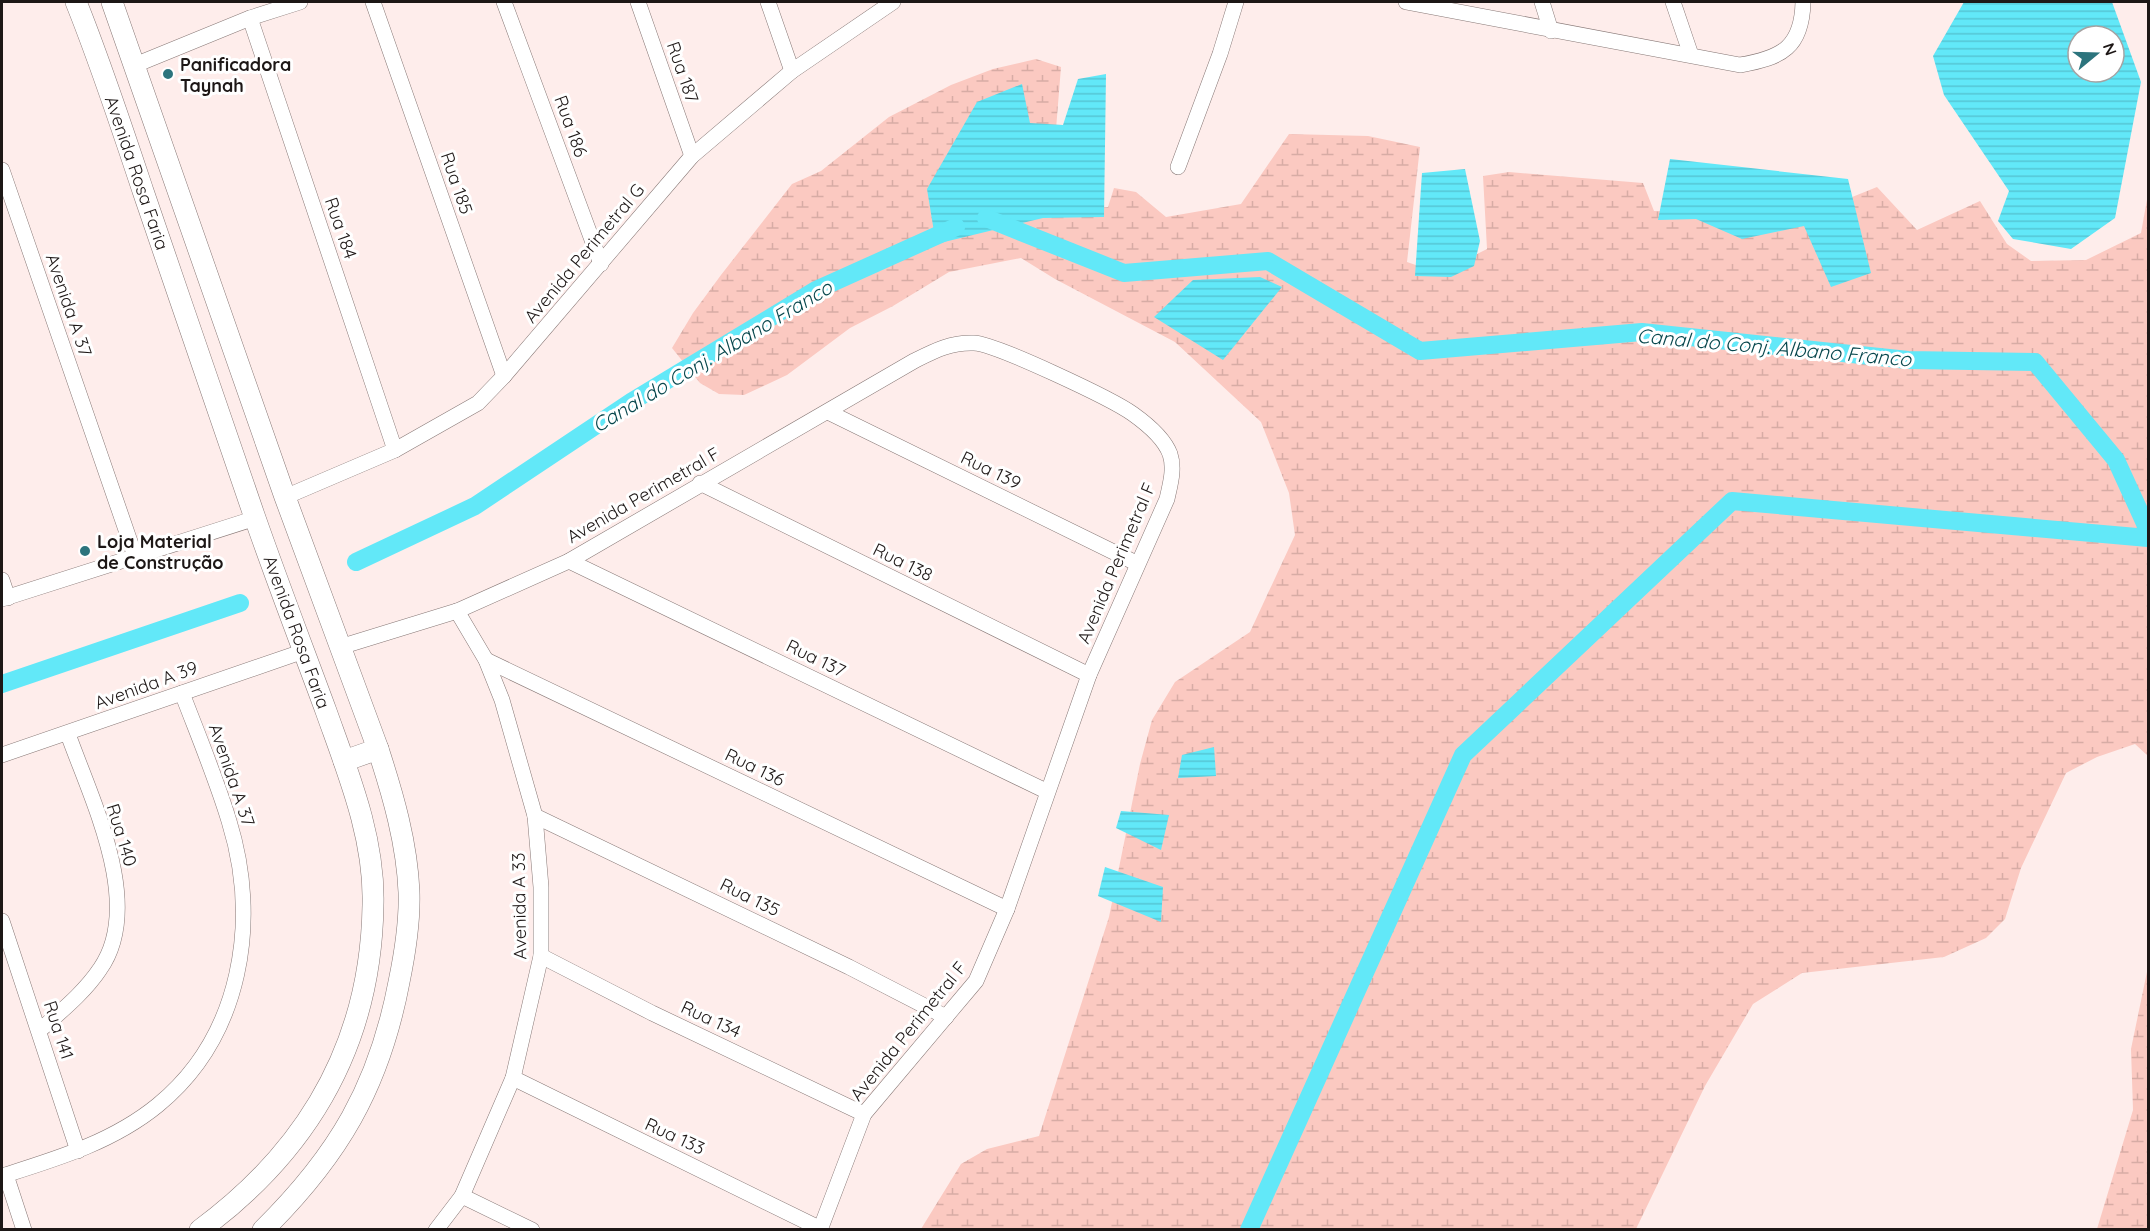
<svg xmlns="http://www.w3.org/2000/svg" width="2150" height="1231" viewBox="0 0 2150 1231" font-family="Quicksand,sans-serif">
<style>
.wetland{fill:url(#wetland-marsh)}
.water{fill:url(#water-rules);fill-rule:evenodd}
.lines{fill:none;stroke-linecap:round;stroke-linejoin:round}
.canal{stroke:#62e8f8;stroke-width:18}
.street-casing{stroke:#877876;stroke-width:16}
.secondary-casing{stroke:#877876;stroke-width:22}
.street{stroke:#fff;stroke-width:15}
.secondary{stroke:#fff;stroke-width:21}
.poi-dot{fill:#2c747d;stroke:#fff;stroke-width:2}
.labels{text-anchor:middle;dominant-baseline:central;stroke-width:6;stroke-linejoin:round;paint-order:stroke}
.poi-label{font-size:18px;font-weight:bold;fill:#1d1716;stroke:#fff;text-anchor:start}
.street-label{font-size:18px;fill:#1d1716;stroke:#fff}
.water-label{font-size:20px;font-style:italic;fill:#07474d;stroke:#fff}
</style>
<defs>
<pattern id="wetland-marsh" width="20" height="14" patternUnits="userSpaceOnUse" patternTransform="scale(1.5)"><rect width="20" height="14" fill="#fbc9c1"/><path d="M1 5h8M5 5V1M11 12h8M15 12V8" fill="none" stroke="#d7aca5"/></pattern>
<pattern id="water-rules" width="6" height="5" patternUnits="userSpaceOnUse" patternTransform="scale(1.5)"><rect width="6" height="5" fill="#62e8f8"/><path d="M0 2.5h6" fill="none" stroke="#55c6d4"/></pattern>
</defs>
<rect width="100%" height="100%" fill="#feedeb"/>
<g class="wetland">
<path d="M1036,59L1061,67L1052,179L1074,210L1108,207L1114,188L1136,192L1166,217L1241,204L1289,134L1368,136L1420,147L1407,262L1439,273L1487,249L1483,176L1509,172L1643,183L1654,211L1810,214L1877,187L1917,230L1980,201L2007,244L2031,261L2086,260L2141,233L2148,194V756L2135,744L2097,757L2066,773L2021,868L2005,919L1986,938L1944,957L1802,973L1753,1004L1705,1086L1636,1229H921L961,1164L987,1149L1039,1136L1109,917L1140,764L1152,720L1175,682L1250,632L1295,535L1289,493L1261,422L1175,342L1055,279L1021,258L949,272L893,306L850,328L787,375L744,395L719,394L700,383L672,348L693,313L721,275L792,184L821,171L889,117L951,85L993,69Z"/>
<path d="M2148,967V1229H2097L2133,1110L2131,1049Z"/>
</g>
<g class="water">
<path d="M1964,2H2112L2141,82L2115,218L2071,249L2013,239L1998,221L2009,191L1944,95L1933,56ZM2078,36H2114V72H2078Z"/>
<path d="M1106,74L1104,217L1043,218L936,244L927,189L977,102L1022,84L1030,123L1063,125L1078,79Z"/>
<path d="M1670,159L1848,179L1871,273L1831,287L1804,226L1742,239L1696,219L1658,220Z"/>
<path d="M1465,169L1480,241L1474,266L1451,277L1415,276L1422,173Z"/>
<path d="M1260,277L1282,287L1223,360L1154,317L1193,280Z"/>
<path d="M1214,747L1216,776L1178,778L1182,755Z"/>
<path d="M1121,811L1169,815L1161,850L1116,828Z"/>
<path d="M1105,867L1163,887L1161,922L1098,896Z"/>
</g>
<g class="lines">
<g class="canal">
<path d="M986,218L1124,273L1268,261L1420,351L1642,332L1908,360L2035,362L2116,460L2148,530"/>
<path d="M356,562L475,506L631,402L816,290L956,227"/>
<path d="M2,684L240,603"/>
<path d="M1249,1230L1463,755L1732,501L2148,538"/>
</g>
<defs>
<g id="street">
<path d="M373,2L504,376"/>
<path d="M504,2L601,264"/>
<path d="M638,2L692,156"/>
<path d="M768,2L792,71"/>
<path d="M1406,2L1740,65C1782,58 1802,47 1803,2"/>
<path d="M1542,2L1551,31"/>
<path d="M1673,2L1691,55"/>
<path d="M250,18L395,450"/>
<path d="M135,65L250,18L300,2"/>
<path d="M1178,167L1220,54L1236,2"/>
<path d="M2,170L135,556"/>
<path d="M828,412L1136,563"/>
<path d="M700,483L1089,675"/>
<path d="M285,497L395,450L478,403L504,376L692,156L792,71L893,2"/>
<path d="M569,561L1046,791"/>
<path d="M2,580L8,598"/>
<path d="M2,599L256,518"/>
<path d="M340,647L457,611L569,561L914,361C934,351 951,342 974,343C996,344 1112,399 1133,414C1147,424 1164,438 1170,454C1175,469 1170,485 1167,499L1089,675L1007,909L976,981L864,1114L820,1230"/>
<path d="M486,660L1007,909"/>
<path d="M2,755L304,651"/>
<path d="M535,816L849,967L946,1017"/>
<path d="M2,921L78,1151"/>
<path d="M541,956L652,1013L864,1114"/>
<path d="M39,1031C60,1012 84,993 100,969C145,905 91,799 68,734"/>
<path d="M513,1078L821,1229"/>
<path d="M6,1175L24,1230"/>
<path d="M2,1176C56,1159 113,1142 158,1105C242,1036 260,921 229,821C216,778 198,735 182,693"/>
<path d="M462,1196L532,1230"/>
<path d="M436,1230L462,1196L513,1078L541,956V887L535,816L502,700L486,660L457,611"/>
</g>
<g id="secondary">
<path d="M76,2C101,64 122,128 143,191C180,299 217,408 254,515C277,581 302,646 326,711C348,773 375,838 373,905C371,1043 310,1149 200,1230"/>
<path d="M112,2L285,497L378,749C393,795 407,843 409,892C410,922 405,953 399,982C379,1087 338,1156 263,1230"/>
<path d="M344,761L378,749"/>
</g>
</defs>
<use href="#street" class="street-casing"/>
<use href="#secondary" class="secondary-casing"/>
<use href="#street" class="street"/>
<use href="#secondary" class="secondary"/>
</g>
<g class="poi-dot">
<circle cx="168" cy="74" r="6"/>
<circle cx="85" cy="551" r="6"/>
</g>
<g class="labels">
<g class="poi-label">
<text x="180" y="64">Panificadora<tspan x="180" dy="21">Taynah</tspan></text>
<text x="97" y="541">Loja Material<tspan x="97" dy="21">de Construção</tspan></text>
</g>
<g class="street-label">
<text transform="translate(683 72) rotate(71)">Rua 187</text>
<text transform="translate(571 126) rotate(70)">Rua 186</text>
<text transform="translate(137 173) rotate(71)">Avenida Rosa Faria</text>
<text transform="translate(457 183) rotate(71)">Rua 185</text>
<text transform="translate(341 228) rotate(71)">Rua 184</text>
<text transform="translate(584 253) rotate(-50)">Avenida Perimetral G</text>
<text transform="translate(69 305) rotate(71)">Avenida A 37</text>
<text transform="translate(991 470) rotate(26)">Rua 139</text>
<text transform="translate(643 495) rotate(-30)">Avenida Perimetral F</text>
<text transform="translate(903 562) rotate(26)">Rua 138</text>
<text transform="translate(1116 563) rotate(-67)">Avenida Perimetral F</text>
<text transform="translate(297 632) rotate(70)">Avenida Rosa Faria</text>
<text transform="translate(816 658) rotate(26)">Rua 137</text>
<text transform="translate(146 685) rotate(-20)">Avenida A 39</text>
<text transform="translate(755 767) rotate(26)">Rua 136</text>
<text transform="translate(232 775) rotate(71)">Avenida A 37</text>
<text transform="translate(122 835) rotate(73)">Rua 140</text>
<text transform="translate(750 897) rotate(26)">Rua 135</text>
<text transform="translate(519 906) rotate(-91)">Avenida A 33</text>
<text transform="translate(711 1019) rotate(25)">Rua 134</text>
<text transform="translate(59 1030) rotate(72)">Rua 141</text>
<text transform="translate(908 1031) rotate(-51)">Avenida Perimetral F</text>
<text transform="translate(675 1136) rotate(25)">Rua 133</text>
</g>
<g class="water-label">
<text transform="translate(1774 347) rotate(5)">Canal do Conj. Albano Franco</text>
<text transform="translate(712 356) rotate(-31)">Canal do Conj. Albano Franco</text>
</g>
</g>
<rect width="2150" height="1231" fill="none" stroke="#1d1716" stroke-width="6"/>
<g transform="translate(2096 54) rotate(71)"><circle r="28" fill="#ffffff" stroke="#a5a2a2" stroke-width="1.5"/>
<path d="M0-4.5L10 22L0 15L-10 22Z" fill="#2c747d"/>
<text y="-9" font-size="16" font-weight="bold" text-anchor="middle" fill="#1d1716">N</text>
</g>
</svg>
